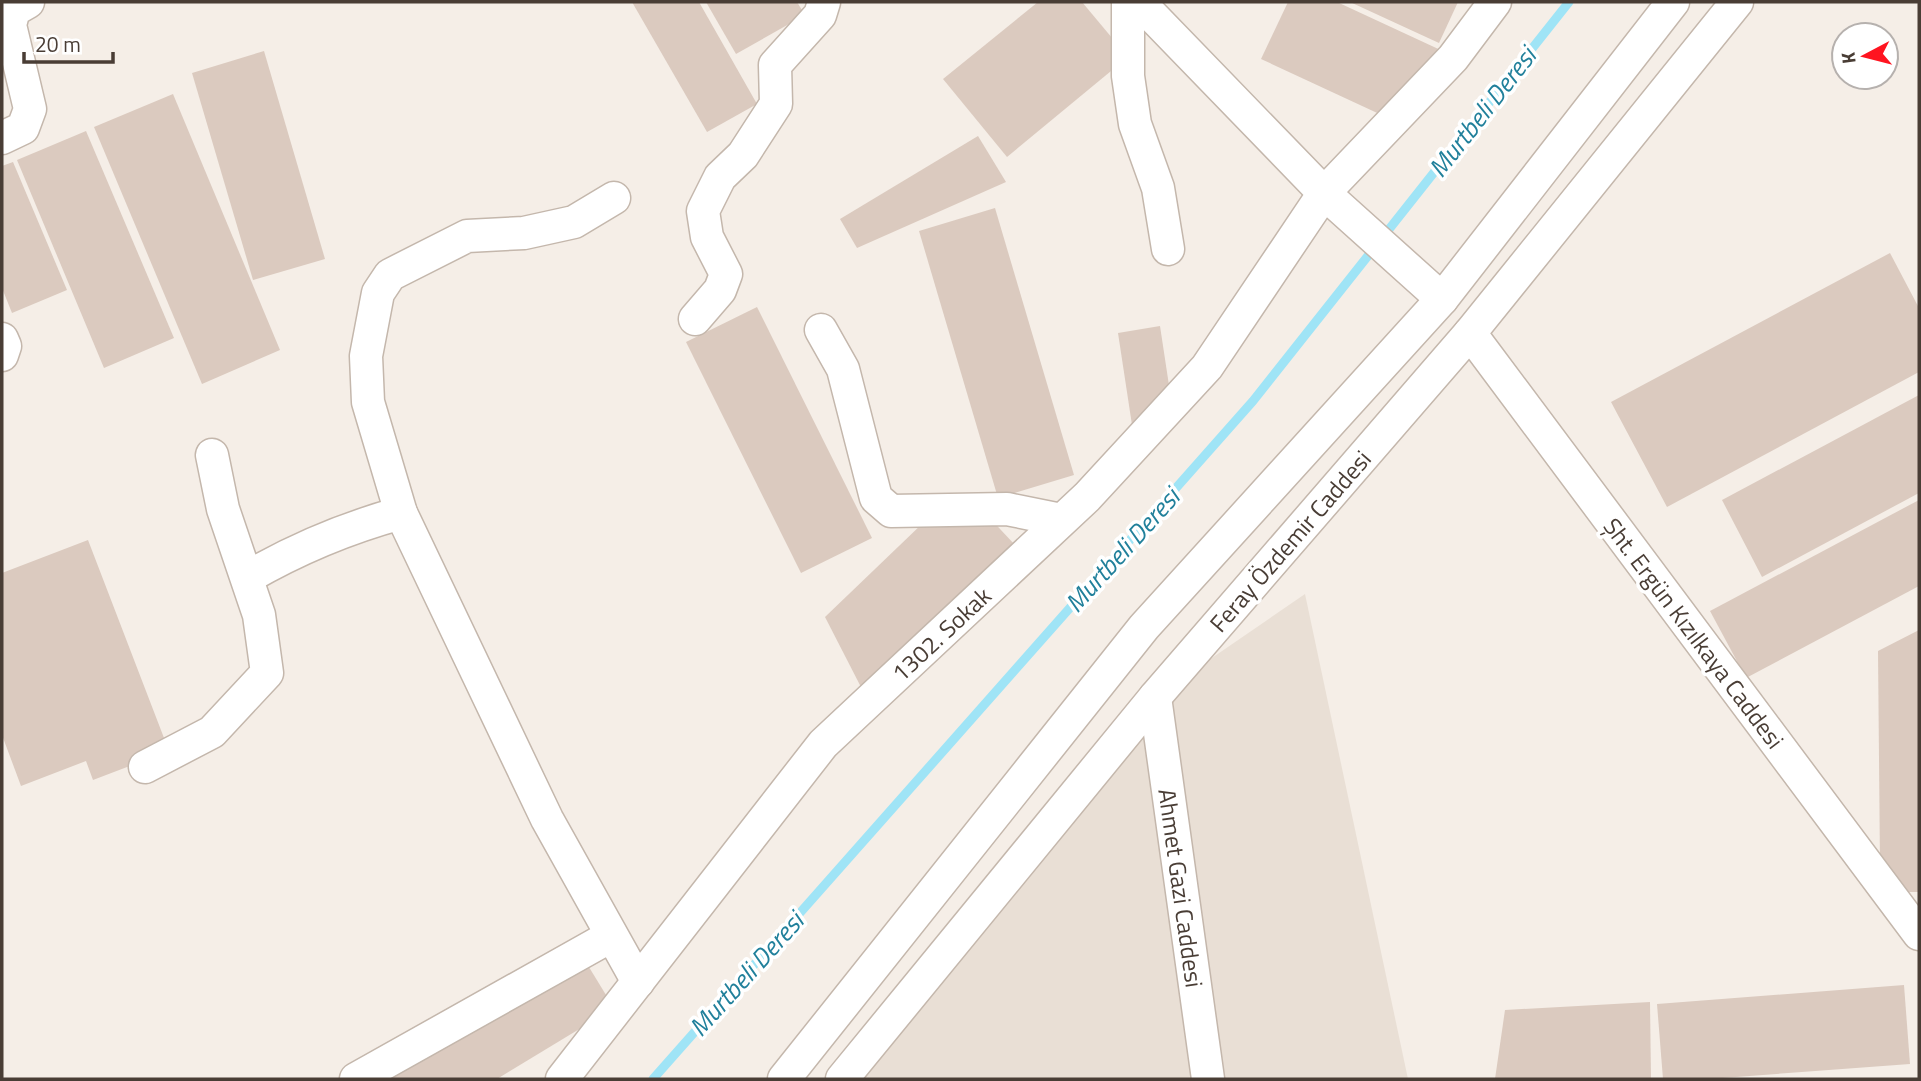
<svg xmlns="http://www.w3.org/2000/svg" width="1921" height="1081" viewBox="0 0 1921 1081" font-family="'Titillium Web',sans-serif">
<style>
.residential{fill:#e9dfd5}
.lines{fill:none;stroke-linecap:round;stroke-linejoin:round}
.stream{stroke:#9fe4f6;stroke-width:9}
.building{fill:#dbcabf}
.minor-casing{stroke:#c4b7ac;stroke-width:35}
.minor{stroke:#fff;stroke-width:32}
.labels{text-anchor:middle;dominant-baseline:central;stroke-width:7;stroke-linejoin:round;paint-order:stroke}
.street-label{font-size:24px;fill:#493d35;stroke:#fff}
.water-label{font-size:26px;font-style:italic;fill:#21809b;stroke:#fff}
</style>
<rect width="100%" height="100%" fill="#f5eee7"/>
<path class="residential" d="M1305,594L1408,1079H842L1155,697Z"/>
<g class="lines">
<path class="stream" d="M653,1079L1253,401L1569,2"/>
</g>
<g class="building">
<path d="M632,2H699L757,104L707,132Z"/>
<path d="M706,2H797L805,15L736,54Z"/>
<path d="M1038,2H1082L1128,57L1007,157L943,79Z"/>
<path d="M1288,2H1337L1447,53L1388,118L1261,59Z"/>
<path d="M1350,2H1458L1439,43Z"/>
<path d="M264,51L325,259L253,280L192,73Z"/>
<path d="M173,94L280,350L202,384L94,127Z"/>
<path d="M86,131L174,338L104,368L17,160Z"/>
<path d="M978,136L1006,182L857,248L840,219Z"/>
<path d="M13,162L67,290L12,313L2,288V166Z"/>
<path d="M995,208L1074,475L998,498L919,231Z"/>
<path d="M1890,253L1919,308V372L1667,507L1611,402Z"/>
<path d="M757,307L872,538L801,573L686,342Z"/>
<path d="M1160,326L1170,392L1132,425L1118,333Z"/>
<path d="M1919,395V493L1762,577L1722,500Z"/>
<path d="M1919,500V586L1746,678L1710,611Z"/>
<path d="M986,514L1015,545L863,691L825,617L924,522Z"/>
<path d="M88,540L169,751L93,780L86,761L21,786L2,735V573Z"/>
<path d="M1919,630V892H1906L1880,865L1878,651Z"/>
<path d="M584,959L614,1008L497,1079H387Z"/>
<path d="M1904,985L1910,1064L1709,1079H1663L1657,1004Z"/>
<path d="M1650,1002L1651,1079H1495L1505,1010Z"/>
</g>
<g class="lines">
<defs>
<g id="minor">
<path d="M1128,2V76L1135,124L1158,188L1168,249"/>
<path d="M1139,2L1324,193L1442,299"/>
<path d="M2,138L23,128L30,109L10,25L14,10L28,2"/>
<path d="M614,198L574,222L524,233L467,236L390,275L378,293L366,356L368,402L401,513L547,819L638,982"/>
<path d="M695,319L720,290L726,274L707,237L703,211L720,177L743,155L776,104L775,65L820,15L824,2"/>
<path d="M821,330L843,369L876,498L891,511L1007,509L1061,520"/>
<path d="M1470,333L1919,934"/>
<path d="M2,339L5,346L2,355"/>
<path d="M248,577C298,548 346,528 401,513"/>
<path d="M1155,697L1208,1079"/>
<path d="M145,767L212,732L267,673L259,615L223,509L212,455"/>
<path d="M356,1079L611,936"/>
<path d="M562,1079L823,744L1087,497L1207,367L1324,193L1453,58L1495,2"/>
<path d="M784,1079L1144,627L1442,299L1673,2"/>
<path d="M842,1079L1155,697L1470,333L1737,2"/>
</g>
</defs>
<use href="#minor" class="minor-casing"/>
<use href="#minor" class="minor"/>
</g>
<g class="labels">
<g class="street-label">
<text transform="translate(1290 541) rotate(-49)">Feray Özdemir Caddesi</text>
<text transform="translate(1694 633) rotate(53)">Şht. Ergün Kızılkaya Caddesi</text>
<text transform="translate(941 634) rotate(-43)">1302. Sokak</text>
<text transform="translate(1181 888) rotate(82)">Ahmet Gazi Caddesi</text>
</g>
<g class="water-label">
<text transform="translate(1482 112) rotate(-52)">Murtbeli Deresi</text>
<text transform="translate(1122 550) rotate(-48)">Murtbeli Deresi</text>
<text transform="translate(746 974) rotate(-48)">Murtbeli Deresi</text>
</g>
</g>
<rect width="1921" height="1081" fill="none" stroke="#493d35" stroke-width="7"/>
<g transform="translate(1865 56) rotate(263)"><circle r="33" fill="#ffffff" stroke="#b6b1ae" stroke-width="2"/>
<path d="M0-5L12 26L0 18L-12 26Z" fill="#ff1420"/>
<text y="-10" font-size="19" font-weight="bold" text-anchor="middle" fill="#493d35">K</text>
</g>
<path d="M24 52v10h89v-10" fill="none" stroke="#493d35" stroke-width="3.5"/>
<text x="35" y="52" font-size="21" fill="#493d35" stroke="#ffffff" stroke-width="5" paint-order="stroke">20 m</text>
</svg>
